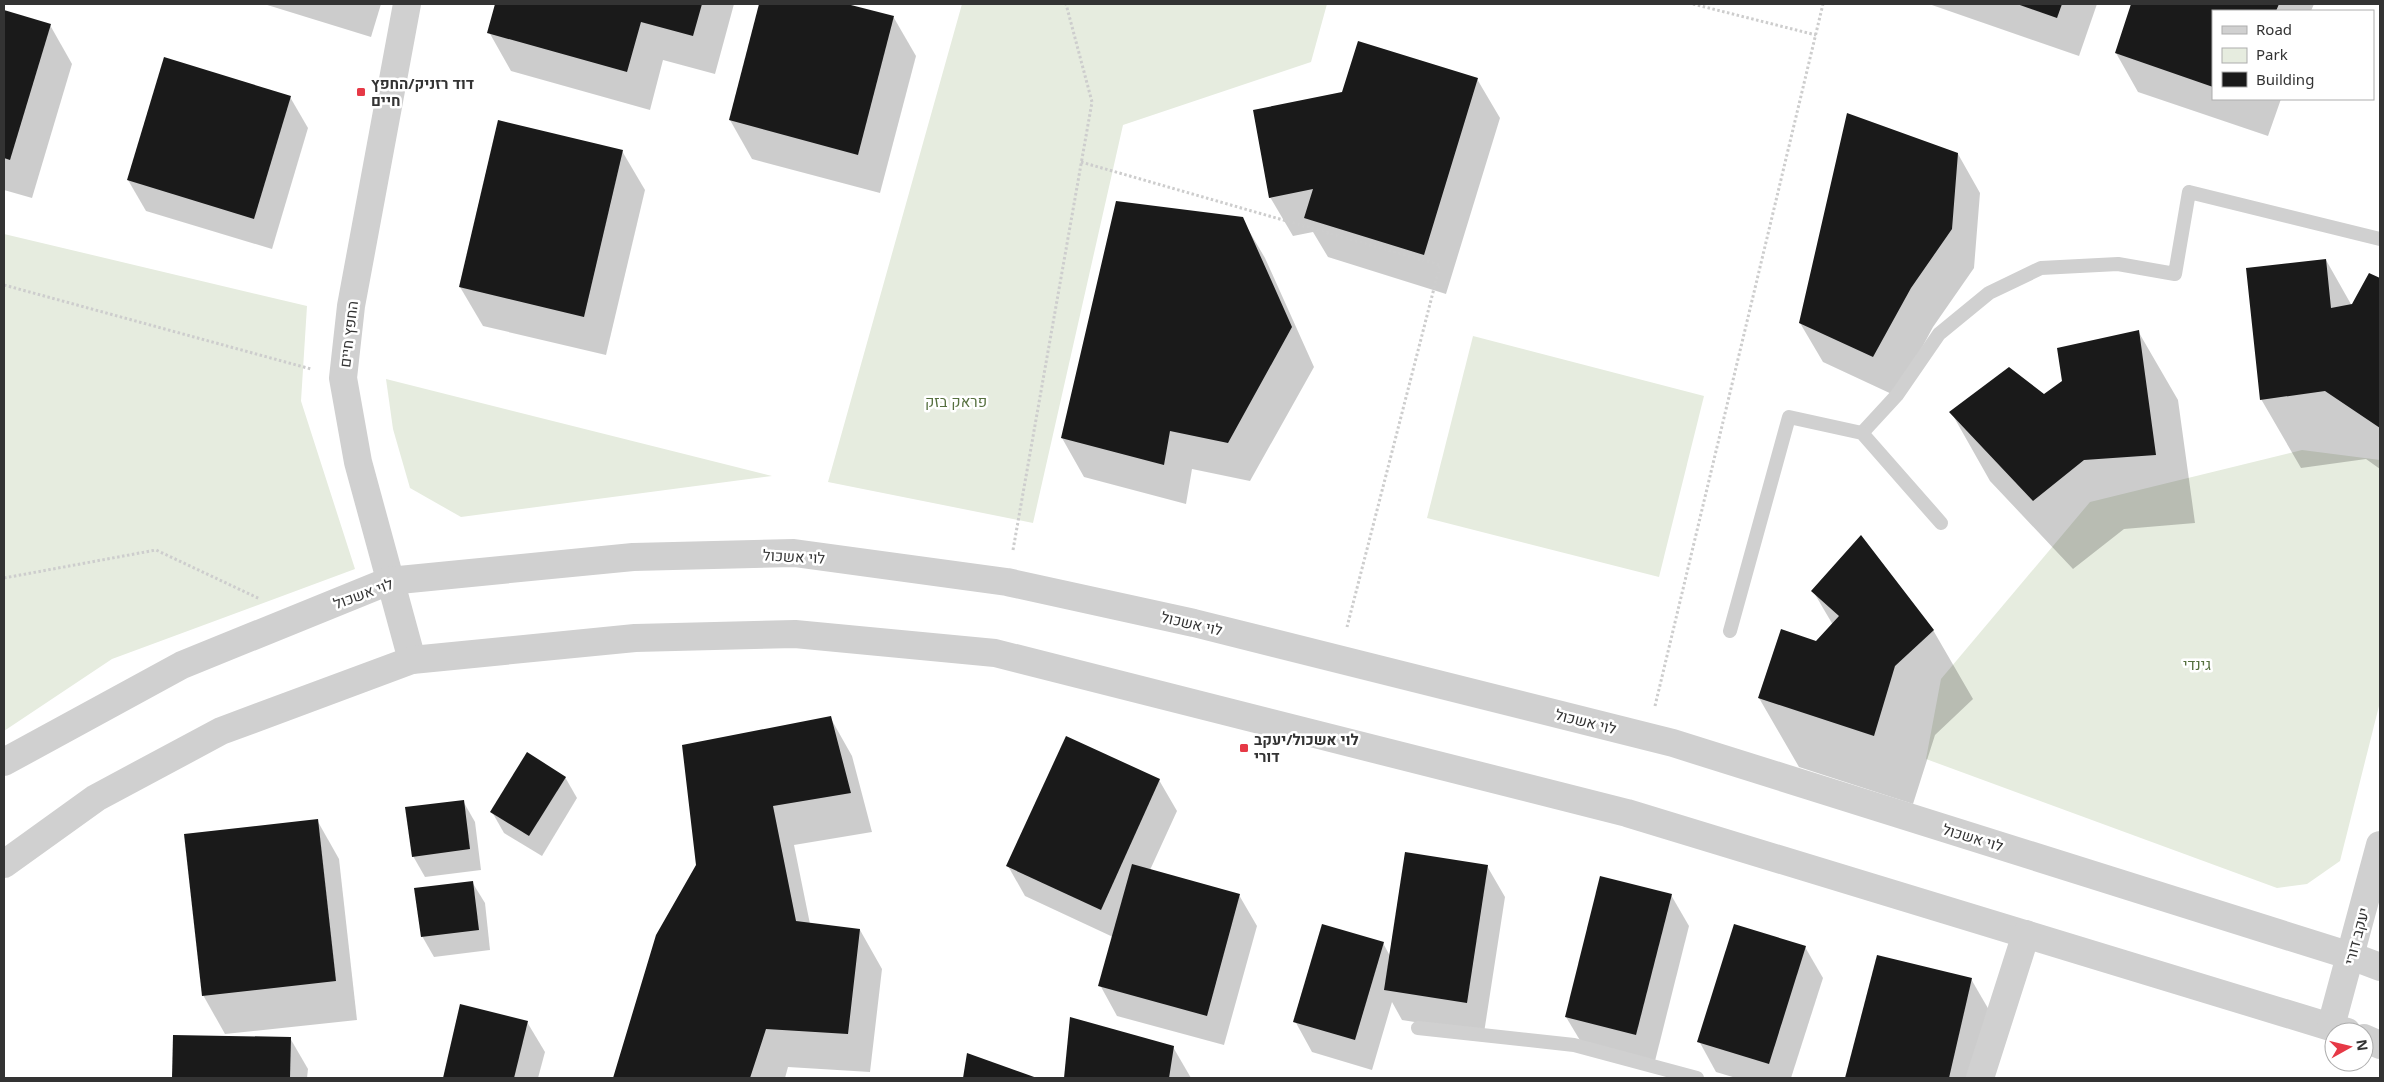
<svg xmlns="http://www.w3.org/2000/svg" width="2384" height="1082" viewBox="0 0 2384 1082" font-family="'Noto Sans',Heebo,sans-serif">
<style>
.green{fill:#e6ecdf}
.shadow{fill:#0003}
.building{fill:#1a1a1a}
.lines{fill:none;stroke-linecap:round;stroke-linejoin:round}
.path{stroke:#cdcdcd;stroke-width:3;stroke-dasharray:2.5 2.5;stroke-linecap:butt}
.lane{stroke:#d0d0d0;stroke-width:14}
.street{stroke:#d0d0d0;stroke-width:28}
.poi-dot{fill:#e63946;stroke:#fff;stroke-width:2}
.labels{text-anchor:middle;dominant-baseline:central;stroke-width:5;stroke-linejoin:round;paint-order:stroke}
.poi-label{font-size:15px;font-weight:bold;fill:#333;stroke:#fff;text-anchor:start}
.street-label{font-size:15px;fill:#333;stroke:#fff}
.park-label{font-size:15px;fill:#56703f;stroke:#fff}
</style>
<rect width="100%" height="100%" fill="#fff"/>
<g class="green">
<path d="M962,4H1327L1311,62L1123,125L1033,523L828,482Z"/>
<path d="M4,234L307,306L301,401L355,569L112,659L4,731Z"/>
<path d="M1473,336L1704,396L1659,577L1427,518Z"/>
<path d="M386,379L772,476L461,517L410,488L393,429Z"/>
<path d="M2302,450L2380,460V702L2340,861L2307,884L2277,888L1926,759L1941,679L2090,502Z"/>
</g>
<g class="shadow">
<path d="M264,4H381L371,37Z"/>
<path d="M496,4H734L715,74L663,60L650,110L511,71L489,32Z"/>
<path d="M760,4H842L894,18L916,56L880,193L752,159L730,120Z"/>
<path d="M1929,4H2097L2079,56Z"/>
<path d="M2133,4H2314L2311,11H2213V99H2281L2268,136L2138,92L2116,53Z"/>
<path d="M4,11L50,25L72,64L32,198L4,190Z"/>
<path d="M1477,79L1500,118L1446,294L1328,257L1313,232L1293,236L1270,197Z"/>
<path d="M290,97L308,128L272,249L146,211L128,180Z"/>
<path d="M622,151L645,190L606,355L483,326L460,287Z"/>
<path d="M1958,154L1980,193L1974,268L1933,327L1896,396L1823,362L1800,323Z"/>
<path d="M1242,219L1265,258L1314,367L1250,481L1192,469L1186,504L1084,477L1062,438Z"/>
<path d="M2326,260L2352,306L2369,274L2380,280V469L2366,459L2301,468L2261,399Z"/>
<path d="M2138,331L2178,400L2195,523L2124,529L2073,569L1990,481L1951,412L2044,396Z"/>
<path d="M1813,591L1933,630L1973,699L1935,735L1913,804L1799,767L1759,698L1833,625Z"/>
<path d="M830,717L852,756L872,832L794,845L810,924L860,930L882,969L870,1072L788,1067L785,1078H614L657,935Z"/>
<path d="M565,777L577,798L542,856L504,833L492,812Z"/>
<path d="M1159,780L1177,811L1150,870L1239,895L1257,926L1224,1045L1117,1016L1100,985L1113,937L1025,896L1008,866Z"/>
<path d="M463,801L475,822L481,870L425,877L413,856Z"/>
<path d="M317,820L339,859L357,1020L225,1034L203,995Z"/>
<path d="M1487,866L1505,897L1484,1033L1402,1020L1392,1002L1372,1070L1312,1052L1295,1021L1383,943L1390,956Z"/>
<path d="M472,882L485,903L490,950L434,957L422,936Z"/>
<path d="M1671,895L1689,926L1654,1065L1584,1047L1566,1017Z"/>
<path d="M1805,947L1823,978L1791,1078H1736L1716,1072L1699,1041Z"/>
<path d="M1878,957L1971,979L1989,1010L1973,1078H1846Z"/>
<path d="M461,1006L527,1022L545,1052L538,1078H444Z"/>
<path d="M1071,1018L1173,1047L1191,1078H1065Z"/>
<path d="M174,1036L290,1038L308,1069L307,1078H173Z"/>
<path d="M968,1055L1034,1078H964Z"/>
</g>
<g class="building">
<path d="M495,4H702L693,36L641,22L627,72L487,33Z"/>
<path d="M759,4H847L894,16L858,155L729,120Z"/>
<path d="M2017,4H2062L2057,18Z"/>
<path d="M2131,4H2279L2276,11H2213V87L2115,53Z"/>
<path d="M4,10L51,24L10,160L4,158Z"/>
<path d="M1358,41L1478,78L1424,255L1304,218L1313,189L1269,198L1253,110L1342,92Z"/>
<path d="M164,57L291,96L254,219L127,180Z"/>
<path d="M1847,113L1958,153L1952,229L1911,288L1873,357L1799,323Z"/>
<path d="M498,120L623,150L584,317L459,287Z"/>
<path d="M1116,201L1243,217L1292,327L1228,443L1170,431L1164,465L1061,438Z"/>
<path d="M2326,259L2331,308L2352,304L2369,273L2380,278V428L2325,391L2260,400L2246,268Z"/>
<path d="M2139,330L2156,455L2084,460L2033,501L1949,412L2009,367L2044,394L2062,381L2057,348Z"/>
<path d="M1861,535L1934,630L1895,666L1874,736L1758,698L1781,629L1816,641L1839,616L1811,591Z"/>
<path d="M831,716L851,793L773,806L796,921L860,929L848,1034L766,1029L750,1078H613L656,935L696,865L682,745Z"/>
<path d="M1066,736L1160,779L1101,910L1006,866Z"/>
<path d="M527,752L566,777L529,836L490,812Z"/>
<path d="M464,800L470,849L412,857L405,807Z"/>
<path d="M318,819L336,981L202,996L184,834Z"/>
<path d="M1405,852L1488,865L1467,1003L1384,990Z"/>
<path d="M1132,864L1240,894L1207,1016L1098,986Z"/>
<path d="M1600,876L1672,894L1636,1035L1565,1017Z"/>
<path d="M473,881L479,930L421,937L414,888Z"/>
<path d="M1322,924L1384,942L1355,1040L1293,1022Z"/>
<path d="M1734,924L1806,946L1769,1064L1697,1042Z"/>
<path d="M1877,955L1972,978L1949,1078H1845Z"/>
<path d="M460,1004L528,1021L514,1078H443Z"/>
<path d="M1070,1017L1174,1046L1169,1078H1064Z"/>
<path d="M173,1035L291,1037L290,1078H172Z"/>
<path d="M967,1053L1037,1078H963Z"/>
</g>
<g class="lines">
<g class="path">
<path d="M1693,4L1816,35"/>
<path d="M1081,162L1440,265L1347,627"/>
<path d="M4,285L311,369"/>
<path d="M1013,550L1092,102L1066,4"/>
<path d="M4,578L156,550L260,599"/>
<path d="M1655,706L1823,4"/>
</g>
<g class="lane">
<path d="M1862,433L1897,395L1939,334L1989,293L2041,268L2118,264L2175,274L2189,192L2380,239"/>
<path d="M1730,631L1789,417L1862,433L1941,523"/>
<path d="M1418,1028L1574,1045L1697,1078"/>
</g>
<g class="street">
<path d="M407,4L351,306L343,378L358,462L412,660"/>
<path d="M4,762L182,665L389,581L633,557L794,553L1007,582L1194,623L1673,743L2351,956L2380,967"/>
<path d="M4,864L96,798L221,731L412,660L635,638L795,634L995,653L1627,813L2347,1032"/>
<path d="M2331,1026L2380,845"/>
<path d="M2364,1038L2380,1045"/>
<path d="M1980,1078L2026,934"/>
</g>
</g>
<g class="poi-dot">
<rect x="356" y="87" width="10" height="10" rx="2.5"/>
<rect x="1239" y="743" width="10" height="10" rx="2.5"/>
</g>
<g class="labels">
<g class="poi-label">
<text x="371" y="83">דוד רזניק/החפץ<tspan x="371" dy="17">חיים</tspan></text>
<text x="1254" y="739">לוי אשכול/יעקב<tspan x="1254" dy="17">דורי</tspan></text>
</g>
<g class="street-label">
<text transform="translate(348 334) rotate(-83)">החפץ חיים</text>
<text transform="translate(794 556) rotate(3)">לוי אשכול</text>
<text transform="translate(363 593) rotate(-20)">לוי אשכול</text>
<text transform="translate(1192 623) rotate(13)">לוי אשכול</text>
<text transform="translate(1586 721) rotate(14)">לוי אשכול</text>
<text transform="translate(1973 837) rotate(17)">לוי אשכול</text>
<text transform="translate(2356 936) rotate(-75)">יעקב דורי</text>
</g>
<g class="park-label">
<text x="956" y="401">פראק בזק</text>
<text x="2197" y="664">גינדי</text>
</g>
</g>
<rect width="2384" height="1082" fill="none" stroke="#333333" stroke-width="10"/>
<rect x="2212" y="10" width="162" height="90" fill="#ffffff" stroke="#adadad"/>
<rect x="2222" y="26" width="25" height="8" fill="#d0d0d0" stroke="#adadad"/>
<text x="2256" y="35" font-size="15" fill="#333333">Road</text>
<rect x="2222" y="48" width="25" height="15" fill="#e6ecdf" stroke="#adadad"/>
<text x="2256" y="60" font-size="15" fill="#333333">Park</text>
<rect x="2222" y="72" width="25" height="15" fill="#1a1a1a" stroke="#adadad"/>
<text x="2256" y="85" font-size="15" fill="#333333">Building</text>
<g transform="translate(2349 1047) rotate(82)"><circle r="24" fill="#ffffff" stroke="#adadad"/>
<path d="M0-4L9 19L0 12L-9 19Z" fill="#e63946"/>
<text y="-8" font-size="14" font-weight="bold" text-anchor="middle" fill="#333333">N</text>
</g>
</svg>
